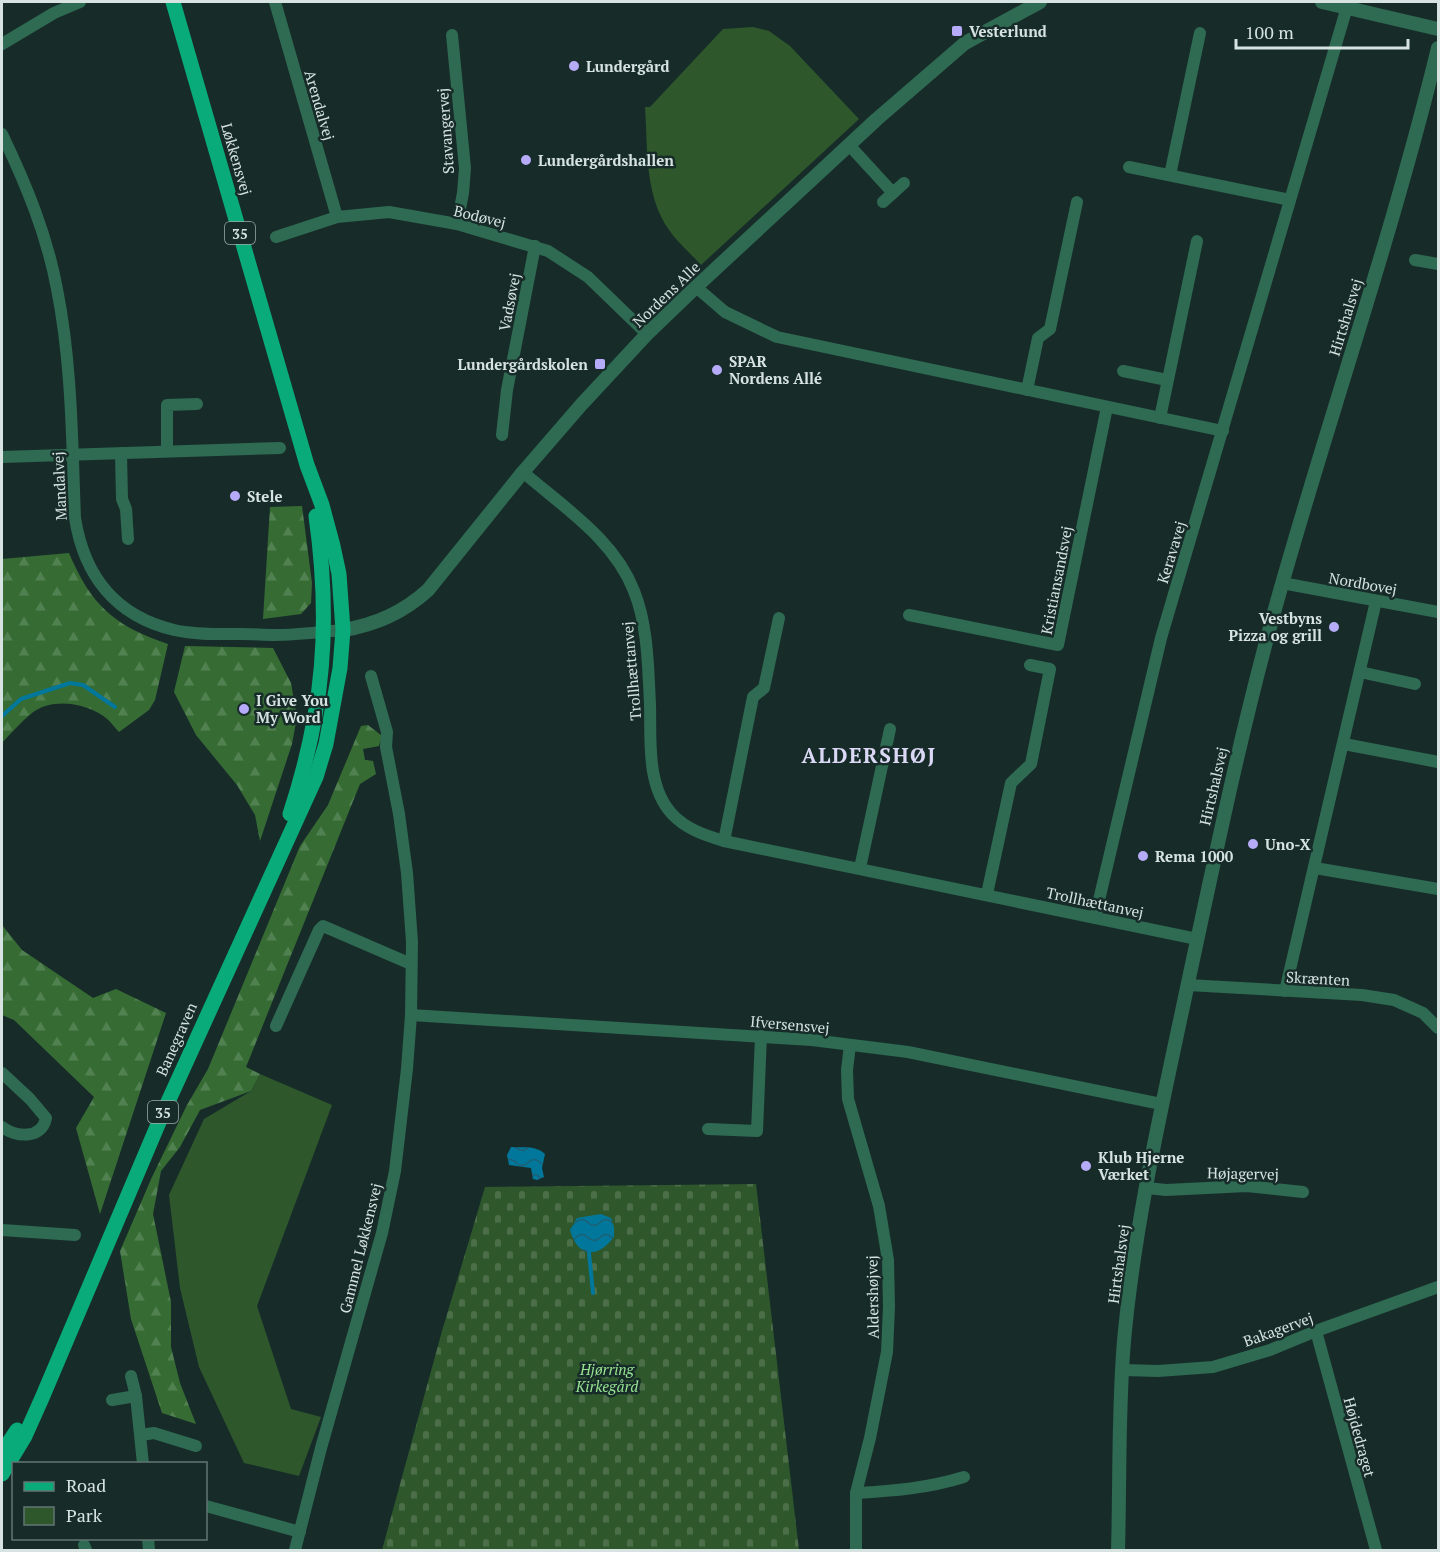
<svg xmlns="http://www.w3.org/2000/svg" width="1440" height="1552" viewBox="0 0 1440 1552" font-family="'PT Serif',serif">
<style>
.green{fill:#2e572c}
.forest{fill:url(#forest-firs)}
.cemetery{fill:url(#cemetery-stones)}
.water{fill:url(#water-waves)}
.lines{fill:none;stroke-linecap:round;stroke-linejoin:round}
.stream{stroke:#00779b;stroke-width:4}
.minor{stroke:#2f6a52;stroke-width:12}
.tertiary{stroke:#2f6a52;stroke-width:14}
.primary{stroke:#09ab7a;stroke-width:15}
.poi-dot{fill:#b6abf8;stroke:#172c29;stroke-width:2}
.labels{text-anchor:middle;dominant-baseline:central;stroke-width:5;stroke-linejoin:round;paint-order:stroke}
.shield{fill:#172c29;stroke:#9dacaa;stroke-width:1.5}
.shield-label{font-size:14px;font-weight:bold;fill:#d6e3e1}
.poi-label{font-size:15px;font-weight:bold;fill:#d6e3e1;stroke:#172c29;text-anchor:start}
.street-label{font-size:15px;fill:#d6e3e1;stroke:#172c29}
.park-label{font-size:15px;font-style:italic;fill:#97e392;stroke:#172c29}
.district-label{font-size:21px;font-weight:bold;letter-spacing:1.5px;fill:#dbd8f6;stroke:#172c29}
</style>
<defs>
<pattern id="forest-firs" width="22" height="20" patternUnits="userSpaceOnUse" patternTransform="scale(1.5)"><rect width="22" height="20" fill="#366c34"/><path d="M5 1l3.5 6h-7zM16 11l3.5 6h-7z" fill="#528151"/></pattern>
<pattern id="cemetery-stones" width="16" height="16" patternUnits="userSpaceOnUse" patternTransform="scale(1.5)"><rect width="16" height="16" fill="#2e572c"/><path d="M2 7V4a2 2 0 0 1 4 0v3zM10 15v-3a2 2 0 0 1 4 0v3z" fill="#4c6f4a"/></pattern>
<pattern id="water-waves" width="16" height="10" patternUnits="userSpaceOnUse" patternTransform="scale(1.5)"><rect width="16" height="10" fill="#00779b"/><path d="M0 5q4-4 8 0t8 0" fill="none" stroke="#1d6074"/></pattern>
</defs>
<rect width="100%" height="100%" fill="#172c29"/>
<g class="green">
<path d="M753,27L769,31L790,46L859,119L701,265C691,254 678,243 669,230C644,194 648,149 645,107H650L723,29Z"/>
<path d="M260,1074L332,1105L257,1306L291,1409L321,1417L299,1476L244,1463L199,1367L180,1288L169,1195L204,1119L251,1091Z"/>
</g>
<g class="forest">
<path d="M302,506L312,583L311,603L301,614L263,619L270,507Z"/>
<path d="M69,553C91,605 114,626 168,644L155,700L149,710L119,732C115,728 111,722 106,718C87,703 52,697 32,713C21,722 11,733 2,743V559Z"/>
<path d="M185,646L273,648L291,683L297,717L292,744L260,841L255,815L237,785L196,735L174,692Z"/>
<path d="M368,725L382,736L379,746L363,749L365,760L373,761L376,774L360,784L246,1067L260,1074L251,1091L200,1110L180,1147L161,1171L153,1214L171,1302V1347L180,1383L196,1424L162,1413L131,1319L120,1251L152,1177L187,1105L208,1069L300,846L328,805L361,726Z"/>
<path d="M2,925L22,950L93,998L116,989L166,1013L100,1214L76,1128L94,1097L14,1020L2,1015Z"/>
</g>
<path class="cemetery" d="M756,1184L799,1550H382L442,1331L485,1187Z"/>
<g class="water">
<path d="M511,1147C524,1148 535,1145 545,1154L542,1168L544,1177L537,1180L533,1179L531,1168L509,1165L507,1155Z"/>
<path d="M601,1214L611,1218L614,1227V1237C597,1259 578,1258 570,1230L577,1218Z"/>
</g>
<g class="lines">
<g class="stream">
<path d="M2,716L21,699L70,683L83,685L115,707"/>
<path d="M589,1253L593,1293"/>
</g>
<g class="minor">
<path d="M275,2L337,217"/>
<path d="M452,35L465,168L463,193L457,224"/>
<path d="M2,44L54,13L80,2"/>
<path d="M2,134C26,184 47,235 57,289C72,364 72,442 75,518C84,575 115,616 174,630C196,635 220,634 242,634C253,634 264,635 274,635C297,635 320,632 343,630"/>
<path d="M849,145L893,193"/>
<path d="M1129,167L1290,200"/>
<path d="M1170,175L1200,33"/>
<path d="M883,202L904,183"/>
<path d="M276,237L337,217L389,212L457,224L548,251L588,277L647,334"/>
<path d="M1415,260L1438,264"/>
<path d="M696,287L725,312L777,337L1223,431"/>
<path d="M1123,371L1167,380"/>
<path d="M1027,390L1038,338L1050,329L1077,202"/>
<path d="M1160,418L1197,241"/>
<path d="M502,435L507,390L535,246"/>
<path d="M167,451V405L197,404"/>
<path d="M121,453L122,499L126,509L128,539"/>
<path d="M2,457L280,448"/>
<path d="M523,472C563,507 614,539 634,591C648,626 648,667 650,704C651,739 646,786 672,814C686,829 704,835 724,841L1197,939"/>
<path d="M1282,583L1438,612"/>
<path d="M909,615L1058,645L1107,407"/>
<path d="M1360,672L1415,684"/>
<path d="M1344,744L1438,762"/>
<path d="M724,841L753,697L764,688L779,618"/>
<path d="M860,868L890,729"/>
<path d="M1315,868L1438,889"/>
<path d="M987,894L1011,783L1031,764L1050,669L1030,665"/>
<path d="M1095,917L1161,638L1347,7"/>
<path d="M1188,985L1362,995L1394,1000L1423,1013L1438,1028"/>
<path d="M1285,991L1376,601"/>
<path d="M411,1015L812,1040L908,1052L1161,1104"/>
<path d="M276,1026L319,930L323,926L411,964"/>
<path d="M850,1045L847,1070L848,1099L879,1206L888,1260L889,1307L887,1352L870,1438L856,1493V1550"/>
<path d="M2,1073L30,1099L46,1118C42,1140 15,1137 2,1127"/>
<path d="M708,1129L757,1131L761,1036"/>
<path d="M1147,1188L1166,1190L1247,1186L1303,1192"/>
<path d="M2,1230L75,1235"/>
<path d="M1316,1331L1376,1550"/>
<path d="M1123,1370L1158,1371L1213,1367L1270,1350L1316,1331L1438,1287"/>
<path d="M131,1376L136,1396L143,1464"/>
<path d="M112,1400L136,1396"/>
<path d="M141,1435L154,1433L196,1446"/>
<path d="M856,1493C894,1491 928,1488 964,1477"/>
<path d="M206,1506L300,1532"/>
<path d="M148,1538L149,1550"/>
<path d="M84,1545L86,1550"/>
<path d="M295,1550L321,1448L382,1233L395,1171L407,1069L411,1015L412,942L407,873L399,814L386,747L387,732L371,676"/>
</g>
<g class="tertiary">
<path d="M1322,2L1438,29"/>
<path d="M343,630C375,625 404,612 428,590L523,472L581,405L647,334L696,287L877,119L965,43L1040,2"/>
<path d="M1118,1550C1120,1481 1118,1411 1124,1341C1135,1220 1163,1102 1188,983C1217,848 1244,716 1282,584C1333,405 1394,229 1438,48"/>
</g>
<g class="primary">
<path d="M290,814C324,711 331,623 316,516"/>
<path d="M2,1453L17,1430"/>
<path d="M2,1474L25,1436L42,1398L162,1115L316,777L326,744L340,668L343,630L339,574L333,546L322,505L307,465L173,2"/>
</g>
</g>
<g class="poi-dot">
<rect x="951" y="25" width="12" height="12" rx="3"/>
<circle cx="574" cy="66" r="6"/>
<circle cx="526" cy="160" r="6"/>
<rect x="594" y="358" width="12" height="12" rx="3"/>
<circle cx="717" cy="370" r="6"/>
<circle cx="235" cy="496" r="6"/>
<circle cx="1334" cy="627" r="6"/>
<circle cx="244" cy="709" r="6"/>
<circle cx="1253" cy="844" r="6"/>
<circle cx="1143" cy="856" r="6"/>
<circle cx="1086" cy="1166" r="6"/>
</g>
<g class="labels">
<g class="shield">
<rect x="225" y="222" width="30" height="22" rx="4.5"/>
<rect x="148" y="1101" width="30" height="22" rx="4.5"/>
</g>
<g class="shield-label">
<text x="240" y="233">35</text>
<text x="163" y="1112">35</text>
</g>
<g class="poi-label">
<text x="969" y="31">Vesterlund</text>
<text x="586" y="66">Lundergård</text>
<text x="538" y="160">Lundergårdshallen</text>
<text x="729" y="361">SPAR<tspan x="729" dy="17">Nordens Allé</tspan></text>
<text x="588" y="364" text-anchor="end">Lundergårdskolen</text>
<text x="247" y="496">Stele</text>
<text x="1322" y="618" text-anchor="end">Vestbyns<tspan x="1322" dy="17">Pizza og grill</tspan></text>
<text x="256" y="700">I Give You<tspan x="256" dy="17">My Word</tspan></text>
<text x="1265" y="844">Uno-X</text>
<text x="1155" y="856">Rema 1000</text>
<text x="1098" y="1157">Klub Hjerne<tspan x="1098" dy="17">Værket</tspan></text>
</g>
<g class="street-label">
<text transform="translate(320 105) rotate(74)">Arendalvej</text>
<text transform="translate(445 131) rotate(-94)">Stavangervej</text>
<text transform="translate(237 159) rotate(74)">Løkkensvej</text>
<text transform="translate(480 216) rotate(14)">Bodøvej</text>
<text transform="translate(666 294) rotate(-44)">Nordens Alle</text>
<text transform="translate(509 302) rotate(-79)">Vadsøvej</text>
<text transform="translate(1345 317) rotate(-73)">Hirtshalsvej</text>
<text transform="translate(59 486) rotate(-93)">Mandalvej</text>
<text transform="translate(1171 552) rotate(-73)">Keravavej</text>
<text transform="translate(1056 580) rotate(-79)">Kristiansandsvej</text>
<text transform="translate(1363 583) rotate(10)">Nordbovej</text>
<text transform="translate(631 671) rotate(-95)">Trollhættanvej</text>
<text transform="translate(1213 786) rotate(-77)">Hirtshalsvej</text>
<text transform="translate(1095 902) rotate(12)">Trollhættanvej</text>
<text transform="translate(1318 978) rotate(3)">Skrænten</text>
<text transform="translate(790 1024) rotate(5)">Ifversensvej</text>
<text transform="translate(176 1039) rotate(-66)">Banegraven</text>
<text transform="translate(1243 1173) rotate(1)">Højagervej</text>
<text transform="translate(360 1248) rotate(-76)">Gammel Løkkensvej</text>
<text transform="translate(1118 1264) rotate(-82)">Hirtshalsvej</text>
<text transform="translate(872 1297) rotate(-91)">Aldershøjvej</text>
<text transform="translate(1278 1329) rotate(-20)">Bakagervej</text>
<text transform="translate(1360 1437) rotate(75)">Højdedraget</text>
</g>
<g class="park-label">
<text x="607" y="1369">Hjørring<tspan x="607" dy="17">Kirkegård</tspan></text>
</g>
<g class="district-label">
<text x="869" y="755">ALDERSHØJ</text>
</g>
</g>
<rect width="1440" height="1552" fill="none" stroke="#d6e3e1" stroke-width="6"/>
<rect x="12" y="1462" width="195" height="78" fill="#172c29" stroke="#637573" stroke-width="1.5"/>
<rect x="24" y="1482" width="30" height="9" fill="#09ab7a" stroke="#637573" stroke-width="1.5"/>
<text x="66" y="1492" font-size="18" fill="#d6e3e1">Road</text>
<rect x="24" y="1507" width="30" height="18" fill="#2e572c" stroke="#637573" stroke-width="1.5"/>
<text x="66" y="1522" font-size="18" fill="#d6e3e1">Park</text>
<path d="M1236 39v9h172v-9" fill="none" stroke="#d6e3e1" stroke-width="3"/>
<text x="1245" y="39" font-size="18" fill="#d6e3e1" stroke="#172c29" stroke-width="4.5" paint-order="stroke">100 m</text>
</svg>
